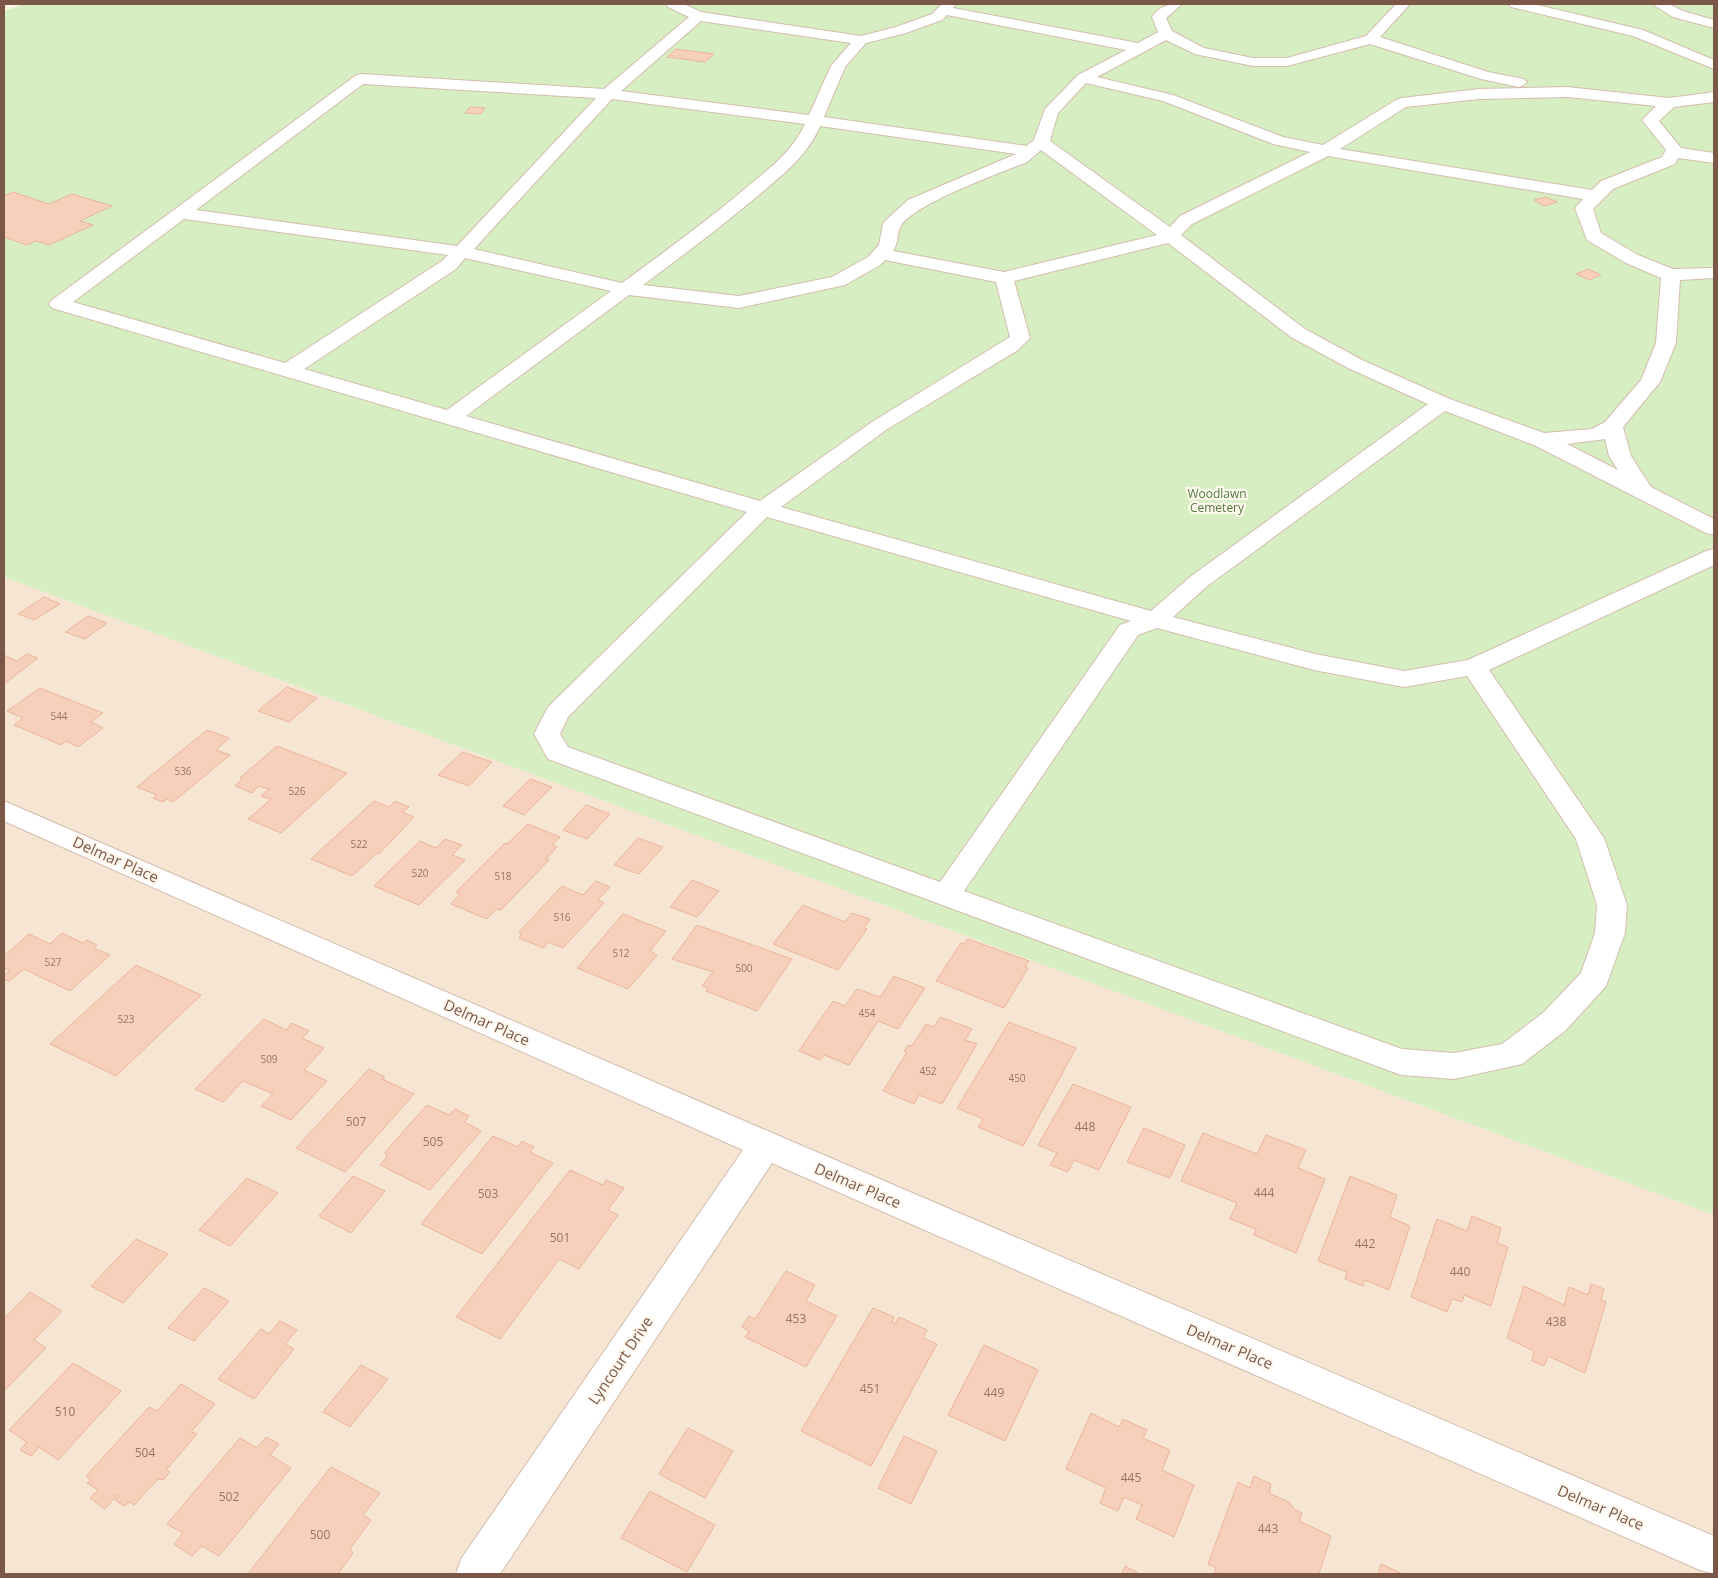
<svg xmlns="http://www.w3.org/2000/svg" width="1718" height="1578" viewBox="0 0 1718 1578" font-family="'Open Sans',sans-serif">
<style>
.residential{fill:#f7e5d4}
.green{fill:#d7eec3}
.building{fill:#f6d0bb;stroke:#ebb59a}
.lines{fill:none;stroke-linecap:round;stroke-linejoin:round}
.minor-casing{stroke:#d4bdad;stroke-width:2}
.minor{fill:#fff;fill-rule:evenodd}
.labels{text-anchor:middle;dominant-baseline:central;stroke-width:4.5;stroke-linejoin:round;paint-order:stroke}
.number-label{font-size:10px;fill:#9a7565}
.park-label{font-size:12px;fill:#527b3c;stroke:#fff8ef}
.near-number-label{font-size:12px;fill:#9a7565}
.near-street-label{font-size:15px;fill:#7b5748;stroke:#fff8ef}
</style>
<rect width="100%" height="100%" fill="#fef4e6"/>
<path class="residential" d="M4,577L1714,1215V1574H4Z"/>
<path class="green" d="M24,4H1714V1215L4,577V11Z"/>
<g class="building">
<path d="M676,49L714,54L705,62L667,57Z"/>
<path d="M470,107L485,108L481,114L465,113Z"/>
<path d="M13,192L49,204L72,194L112,206L80,221L93,225L49,245L36,241L27,245L4,237V196Z"/>
<path d="M1546,197L1557,202L1544,206L1534,200Z"/>
<path d="M1588,269L1601,275L1589,280L1576,274Z"/>
<path d="M44,597L60,604L34,620L18,614Z"/>
<path d="M88,616L107,623L85,639L65,632Z"/>
<path d="M27,654L38,658L4,684V655L17,661Z"/>
<path d="M287,687L317,698L289,722L258,711Z"/>
<path d="M40,688L103,713L91,722L103,728L78,747L66,741L61,745L14,725L23,718L7,711Z"/>
<path d="M207,730L229,738L216,750L230,755L173,802L167,799L162,802L153,798L157,795L137,787Z"/>
<path d="M277,746L347,773L281,833L248,819L271,799L261,796L269,789L259,786L252,793L235,786L242,779L240,778Z"/>
<path d="M462,752L492,762L469,786L438,775Z"/>
<path d="M530,779L552,787L524,815L503,806Z"/>
<path d="M374,801L389,807L395,801L409,807L402,812L414,817L379,854L377,853L352,876L311,859Z"/>
<path d="M586,805L610,814L587,839L563,830Z"/>
<path d="M528,824L560,837L552,845L557,847L546,859L549,860L501,910L497,909L487,919L451,904L460,894L456,892L505,843L507,844Z"/>
<path d="M638,838L663,847L639,874L614,865Z"/>
<path d="M445,839L462,845L452,855L465,860L419,905L374,886L420,841L436,848Z"/>
<path d="M692,880L719,891L697,917L670,907Z"/>
<path d="M596,881L610,887L598,900L604,903L563,948L548,942L544,948L519,938L522,933L519,932L562,886L583,895Z"/>
<path d="M803,905L845,922L852,913L870,919L864,928L867,929L838,970L773,944Z"/>
<path d="M623,914L666,931L650,951L657,955L628,989L577,968Z"/>
<path d="M697,925L792,959L757,1011L706,991L708,988L702,986L713,972L672,959Z"/>
<path d="M62,933L83,943L87,940L97,945L94,948L110,955L70,991L24,969L9,981L4,979V976L10,971L4,968V956L29,934L50,944Z"/>
<path d="M968,939L1029,961L1025,967L1028,968L1004,1008L936,981L961,943L964,944Z"/>
<path d="M136,965L201,995L116,1076L50,1044Z"/>
<path d="M894,976L925,988L898,1029L878,1021L849,1065L824,1055L820,1060L799,1051L833,1001L845,1006L857,989L880,997Z"/>
<path d="M940,1017L972,1029L965,1040L977,1044L942,1104L919,1095L914,1104L883,1091L907,1052L904,1051L908,1045L912,1046L926,1024L934,1027Z"/>
<path d="M264,1019L286,1030L292,1023L309,1031L302,1038L324,1048L304,1070L327,1081L291,1120L261,1106L273,1094L243,1081L223,1102L195,1089Z"/>
<path d="M1009,1022L1076,1048L1023,1146L978,1127L983,1119L957,1108Z"/>
<path d="M369,1069L385,1077L382,1079L414,1094L345,1172L296,1148Z"/>
<path d="M1073,1084L1131,1107L1099,1170L1074,1160L1068,1172L1050,1165L1057,1153L1038,1145Z"/>
<path d="M427,1105L449,1115L455,1109L469,1116L464,1122L481,1131L430,1190L380,1165L387,1157L385,1152Z"/>
<path d="M1144,1128L1185,1145L1170,1178L1127,1162Z"/>
<path d="M1203,1133L1257,1154L1266,1135L1306,1150L1298,1168L1325,1179L1296,1253L1254,1235L1256,1229L1230,1219L1237,1203L1181,1181Z"/>
<path d="M493,1136L518,1147L522,1141L534,1147L530,1152L553,1163L482,1254L421,1224Z"/>
<path d="M570,1170L603,1185L606,1180L624,1188L608,1210L618,1215L579,1269L559,1259L500,1339L456,1317Z"/>
<path d="M353,1176L385,1191L351,1233L319,1216Z"/>
<path d="M1350,1176L1397,1195L1390,1217L1410,1226L1389,1290L1365,1280L1363,1286L1345,1279L1347,1272L1318,1261Z"/>
<path d="M247,1178L278,1193L230,1246L199,1230Z"/>
<path d="M1472,1216L1501,1228L1497,1243L1508,1247L1491,1306L1464,1295L1462,1302L1452,1299L1447,1312L1411,1297L1437,1219L1467,1231Z"/>
<path d="M136,1239L168,1254L123,1303L91,1286Z"/>
<path d="M786,1271L815,1285L806,1301L837,1316L806,1367L745,1337L749,1331L742,1327L749,1316L755,1319Z"/>
<path d="M1591,1284L1604,1289L1601,1300L1606,1302L1585,1373L1548,1356L1544,1366L1532,1361L1534,1351L1507,1338L1524,1286L1564,1305L1569,1287L1588,1295Z"/>
<path d="M204,1288L229,1301L194,1341L168,1328Z"/>
<path d="M30,1292L62,1311L34,1340L46,1348L4,1391V1319Z"/>
<path d="M873,1308L894,1317L892,1323L895,1324L899,1317L927,1330L923,1338L937,1344L871,1466L801,1431Z"/>
<path d="M280,1321L297,1330L285,1344L294,1349L254,1399L218,1379L261,1329L269,1334Z"/>
<path d="M984,1345L1038,1370L1005,1441L948,1415Z"/>
<path d="M73,1363L121,1391L58,1460L39,1447L31,1456L20,1450L27,1442L9,1430Z"/>
<path d="M361,1365L388,1379L350,1427L323,1412Z"/>
<path d="M181,1384L215,1404L191,1432L197,1434L167,1469L170,1472L163,1480L158,1479L134,1505L129,1502L124,1506L115,1500L119,1496L117,1495L105,1509L90,1498L98,1490L87,1483L91,1480L86,1476L149,1407L157,1411Z"/>
<path d="M1091,1413L1119,1427L1123,1419L1147,1430L1143,1438L1170,1450L1162,1470L1194,1485L1174,1537L1136,1519L1142,1505L1124,1497L1118,1511L1100,1503L1106,1488L1066,1469Z"/>
<path d="M688,1428L733,1451L705,1498L659,1474Z"/>
<path d="M904,1436L937,1451L911,1504L878,1488Z"/>
<path d="M266,1437L279,1444L270,1455L291,1468L219,1556L202,1546L192,1556L174,1544L183,1533L167,1524L240,1438L257,1448Z"/>
<path d="M331,1467L380,1493L363,1515L371,1520L350,1549L353,1553L338,1574H248Z"/>
<path d="M1254,1476L1271,1484L1269,1493L1290,1503L1294,1509L1302,1513L1299,1521L1331,1536L1319,1574H1214L1216,1568L1208,1564L1238,1482L1250,1488Z"/>
<path d="M650,1491L715,1525L687,1572L621,1538Z"/>
<path d="M1381,1564L1403,1574H1378Z"/>
<path d="M1125,1566L1140,1574H1122Z"/>
</g>
<g class="lines">
<defs>
<g id="minor">
<path d="M666,4H684L701,12L861,36L896,27L932,14L942,4H956L953,8L1138,43L1158,32L1152,17C1160,6 1168,4 1182,4L1166,18L1172,31L1204,48L1253,58H1287L1366,36L1396,4H1410L1380,37L1488,72L1524,79L1527,82L1524,85L1519,87L1481,79L1370,44L1287,66H1253L1195,54L1166,40L1097,77L1173,95L1283,137L1323,145L1396,100L1402,98L1479,89L1567,87L1669,98L1714,92V102L1674,107L1659,121L1681,148L1714,153V163L1678,158L1675,164L1613,189L1593,209L1601,233L1638,255L1673,269L1714,268V278L1680,280L1676,343L1660,382L1623,427L1631,456L1651,487L1714,519V535L1706,533L1534,445L1445,411L1206,587L1173,617L1315,654L1404,671L1468,660L1706,551L1714,549V565L1489,670L1604,838L1627,905L1625,933L1606,986L1566,1030L1522,1064L1454,1079L1401,1075L548,759L534,734L548,707L747,512L52,308L49,304L52,300L355,76L360,74L604,89L689,17L668,7ZM947,15L1126,50L1078,75L1045,109L1034,140L1026,146L824,117L845,67L866,43L906,33L942,20ZM701,21L851,43L831,66L809,115L621,91ZM1086,83L1163,101L1273,144L1310,152L1180,216L1170,227L1050,141L1058,113ZM363,84L596,98L457,246L196,210ZM1567,97L1656,106L1642,120L1666,150L1662,157L1601,181L1592,190L1340,149L1406,107L1479,99ZM612,99L805,124C792,153 765,172 741,192C703,224 663,253 622,283L474,249ZM820,126L1016,154L908,200L886,220L883,224L879,245L868,257L832,277L739,296L643,285C681,257 718,229 754,199C780,177 807,157 820,126ZM1041,150L1157,235L1004,272L893,251C899,243 896,233 901,226C912,205 1002,172 1027,162ZM1328,156L1583,199L1575,208L1587,240L1626,263L1661,278L1656,343L1641,380L1605,422L1592,429L1544,433L1450,399L1362,360L1305,329L1181,235L1192,224ZM184,219L448,255L442,261L285,363L73,302ZM1168,243L1291,337L1348,368L1428,404L1190,577L1151,611L781,507L886,430L1018,350L1030,338L1014,281ZM465,258L611,291L447,410L304,369L456,269ZM885,260L996,282L1010,337L872,422L760,501L466,416L629,295L739,308L845,285L880,265ZM1605,439L1609,456L1618,470L1567,444ZM767,517L1131,621L1120,625L940,882L568,747L560,734L568,717ZM1157,628L1314,670L1404,687L1467,676L1576,839L1597,905L1595,933L1581,973L1544,1012L1502,1044L1454,1053L1402,1049L964,891L1138,635Z"/>
<path d="M1509,4H1533L1643,30L1714,60V69L1633,36L1511,7Z"/>
<path d="M1652,4H1669L1683,11L1714,20V28L1673,17Z"/>
<path d="M4,801L777,1135L1714,1536V1574L1700,1570L772,1163L500,1574H456L461,1559L743,1150L4,821Z"/>
</g>
</defs>
<use href="#minor" class="minor-casing"/>
<use href="#minor" class="minor"/>
</g>
<g class="labels">
<g class="number-label">
<text x="59" y="716">544</text>
<text x="183" y="771">536</text>
<text x="297" y="791">526</text>
<text x="359" y="844">522</text>
<text x="420" y="873">520</text>
<text x="503" y="876">518</text>
<text x="562" y="917">516</text>
<text x="621" y="953">512</text>
<text x="53" y="962">527</text>
<text x="744" y="968">500</text>
<text x="867" y="1013">454</text>
<text x="126" y="1019">523</text>
<text x="269" y="1059">509</text>
<text x="928" y="1071">452</text>
<text x="1017" y="1078">450</text>
</g>
<g class="park-label">
<text x="1217" y="493">Woodlawn<tspan x="1217" dy="14">Cemetery</tspan></text>
</g>
<g class="near-number-label">
<text x="356" y="1121">507</text>
<text x="1085" y="1126">448</text>
<text x="433" y="1141">505</text>
<text x="1264" y="1192">444</text>
<text x="488" y="1193">503</text>
<text x="560" y="1237">501</text>
<text x="1365" y="1243">442</text>
<text x="1460" y="1271">440</text>
<text x="796" y="1318">453</text>
<text x="1556" y="1321">438</text>
<text x="870" y="1388">451</text>
<text x="994" y="1392">449</text>
<text x="65" y="1411">510</text>
<text x="145" y="1452">504</text>
<text x="1131" y="1477">445</text>
<text x="229" y="1496">502</text>
<text x="1268" y="1528">443</text>
<text x="320" y="1534">500</text>
</g>
<g class="near-street-label">
<text transform="translate(116 859) rotate(24)">Delmar Place</text>
<text transform="translate(487 1022) rotate(24)">Delmar Place</text>
<text transform="translate(858 1185) rotate(23)">Delmar Place</text>
<text transform="translate(1230 1346) rotate(23)">Delmar Place</text>
<text transform="translate(620 1360) rotate(-56)">Lyncourt Drive</text>
<text transform="translate(1601 1507) rotate(23)">Delmar Place</text>
</g>
</g>
<rect width="1718" height="1578" fill="none" stroke="#7b5748" stroke-width="10"/>
</svg>
